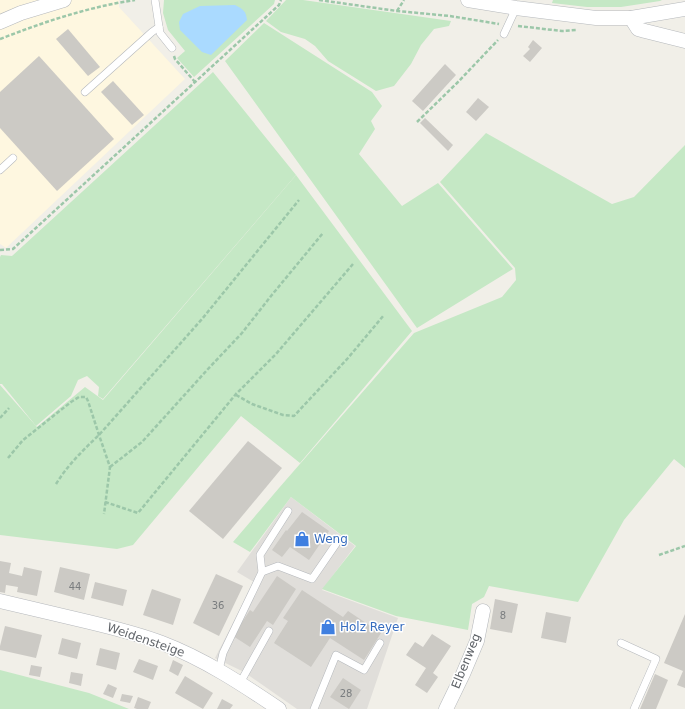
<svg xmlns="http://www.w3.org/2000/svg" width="685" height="709" viewBox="0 0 685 709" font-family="'DejaVu Sans',sans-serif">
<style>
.commercial{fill:#fef7e0}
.industrial{fill:#e0deda}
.green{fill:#c5e8c5}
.water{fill:#aadaff}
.building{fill:#cccac5}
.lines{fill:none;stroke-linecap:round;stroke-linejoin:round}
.lane-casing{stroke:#b5b8bc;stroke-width:8}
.street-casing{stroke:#b5b8bc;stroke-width:15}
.path{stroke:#9cc7a9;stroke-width:2.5;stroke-dasharray:4 2;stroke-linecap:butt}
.lane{stroke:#fff;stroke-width:7}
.street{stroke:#fff;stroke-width:14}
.labels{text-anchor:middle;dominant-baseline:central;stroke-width:3;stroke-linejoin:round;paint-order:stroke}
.number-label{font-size:10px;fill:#7a7d7f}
.shop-label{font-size:12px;fill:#366cbe;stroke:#fff;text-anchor:start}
.street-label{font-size:12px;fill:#5f6368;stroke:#fff}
</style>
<rect width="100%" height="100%" fill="#f1efe8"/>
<path class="commercial" d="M0,0H119V7L185,79L6,248L0,244Z"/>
<path class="industrial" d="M291,497L355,546L322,590L398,618L367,709H297L244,672L215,658L254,582L237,572Z"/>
<g class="green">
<path d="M164,0H275L274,4L194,77L177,58L185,51L168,30L163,13Z"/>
<path d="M286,0H303L451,21L449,26L434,29L421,45L411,64L394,86L376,91L328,61L315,46L305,39L281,32L266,21Z"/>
<path d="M553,0H662L660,1L621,7H587L552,3Z"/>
<path d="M264,23L372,92L382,106L371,121L375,129L359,154L402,206L438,183L513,269L417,328L225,61Z"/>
<path d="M213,72L296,175L103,399L98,396L99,387L87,376L78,380L71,396L36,426L2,384H0V257L1,255L12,256Z"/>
<path d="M486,133L612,204L634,197L685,145V468L674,459L624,520L578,602L489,586L484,597L472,604L468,630L396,616L322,589L356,546L291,497L250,552L233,542L279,488L414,333L502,297L516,280L515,268L440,182Z"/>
<path d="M296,175L412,331L300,463L241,416L133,545L117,549L0,535V385L37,427L85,387L103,400Z"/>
<path d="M0,670L89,693L129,709H0Z"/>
</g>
<path class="water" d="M235,5C243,9 246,11 247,20L211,55L202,52L180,30L179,22L183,14L200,6Z"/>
<g class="building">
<path d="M68,29L100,67L88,76L56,39Z"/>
<path d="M533,40L542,48L530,62L523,56L530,49L528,47Z"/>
<path d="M39,56L114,139L57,191L0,128V92Z"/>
<path d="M445,64L456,75L423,111L412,101Z"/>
<path d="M113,81L144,115L132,125L101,92Z"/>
<path d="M478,98L489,107L476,121L466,112Z"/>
<path d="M425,118L453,145L448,151L420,123Z"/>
<path d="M248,441L282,468L223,539L189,511Z"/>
<path d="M302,512L329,531L309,560L290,547L282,557L272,550L286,530L287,531Z"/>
<path d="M0,561L11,563L9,573L22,576L24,567L42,571L37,596L17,592L18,587L6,585L5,593L0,592Z"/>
<path d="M60,567L90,574L84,600L54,592Z"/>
<path d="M216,574L243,586L219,636L193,623Z"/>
<path d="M277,576L296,589L273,625L267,621L250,647L233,636L250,610L253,612Z"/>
<path d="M95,582L127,590L123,606L91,598Z"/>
<path d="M152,589L181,599L173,625L143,615Z"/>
<path d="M302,590L343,617L348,611L381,633L364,660L330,638L311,667L274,643L288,621L283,618Z"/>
<path d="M495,599L518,604L512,633L490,629Z"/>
<path d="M546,612L571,617L566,643L541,638Z"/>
<path d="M685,614V688L677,685L683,671L664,663Z"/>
<path d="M5,626L42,635L36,658L0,650V646Z"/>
<path d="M432,634L451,646L433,673L438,677L427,693L415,685L426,668L406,655L415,642L423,647Z"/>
<path d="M62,638L81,643L77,659L58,654Z"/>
<path d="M100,648L120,653L116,670L96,665Z"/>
<path d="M139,659L158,666L153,680L133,672Z"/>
<path d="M173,660L183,665L178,676L169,671Z"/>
<path d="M31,665L42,667L40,677L29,675Z"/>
<path d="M71,672L83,674L81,686L69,683Z"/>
<path d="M655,674L668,680L656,709H640Z"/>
<path d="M185,676L213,693L203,709L175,693Z"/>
<path d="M343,678L361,690L349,709L330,697Z"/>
<path d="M108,684L117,688L113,698L103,694Z"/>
<path d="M122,694L133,696L130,703L120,701Z"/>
<path d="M138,697L151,702L148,709H137L134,708Z"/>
<path d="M222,699L233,705L230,709H217Z"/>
</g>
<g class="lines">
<defs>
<g id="lane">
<path d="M155,0L160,33L172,48"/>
<path d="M504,34L516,8"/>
<path d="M85,92L152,32L159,27"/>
<path d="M0,170L13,158"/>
<path d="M262,572L260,555L288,511"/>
<path d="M621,643L656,659L634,709"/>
<path d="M219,670L223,653L262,572L278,566L312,579L336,544"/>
<path d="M240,683L269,631"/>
<path d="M314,709L336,655L364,670L380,643"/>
</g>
<g id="street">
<path d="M468,0L516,8L596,18H631L685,9"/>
<path d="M631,18L638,29L645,31L685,41"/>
<path d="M0,22L21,13L64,0"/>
<path d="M0,601C30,608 59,615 89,622C114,628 139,634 162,643C204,659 242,684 279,709"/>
<path d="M446,709L463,674L477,641L483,611"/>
</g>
</defs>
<use href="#lane" class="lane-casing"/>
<use href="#street" class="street-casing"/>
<g class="path">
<path d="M319,0L397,11L450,16L499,24"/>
<path d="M397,11L404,0"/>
<path d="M518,26L562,31L577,30"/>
<path d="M0,39C44,22 88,7 135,0"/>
<path d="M174,56L175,59L195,82"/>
<path d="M417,122L458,82L498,40"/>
<path d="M0,250L13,249L279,5L281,0"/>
<path d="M236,395L252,404L283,415L294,416L348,358L384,315"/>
<path d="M0,418L9,408"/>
<path d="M8,458L23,440L71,402L79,397H86L88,401L99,435L110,467L104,514"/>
<path d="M110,467L142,442L208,369L242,333L271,296L323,233"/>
<path d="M56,484C67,466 83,450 99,435L202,319L299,200"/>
<path d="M105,502L138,513L236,394L276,354L353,264"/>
<path d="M659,555L685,546"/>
</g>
<use href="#lane" class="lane"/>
<use href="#street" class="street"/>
</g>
<defs>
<symbol id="shop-bare" viewBox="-9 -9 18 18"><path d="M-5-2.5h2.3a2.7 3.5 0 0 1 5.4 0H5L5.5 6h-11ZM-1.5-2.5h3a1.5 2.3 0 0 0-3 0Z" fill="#3f7fe0" stroke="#fff" stroke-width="2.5" paint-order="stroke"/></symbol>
</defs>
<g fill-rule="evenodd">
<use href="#shop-bare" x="291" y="528" width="22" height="22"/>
<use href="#shop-bare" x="317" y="616" width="22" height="22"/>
</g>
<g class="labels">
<g class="number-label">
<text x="75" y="586">44</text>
<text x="218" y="605">36</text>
<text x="503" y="615">8</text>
<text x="346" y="693">28</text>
</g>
<g class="shop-label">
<text x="314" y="539">Weng</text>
<text x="340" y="627">Holz Reyer</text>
</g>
<g class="street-label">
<text transform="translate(146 640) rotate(19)">Weidensteige</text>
<text transform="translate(466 661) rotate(-68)">Elbenweg</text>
</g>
</g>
</svg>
